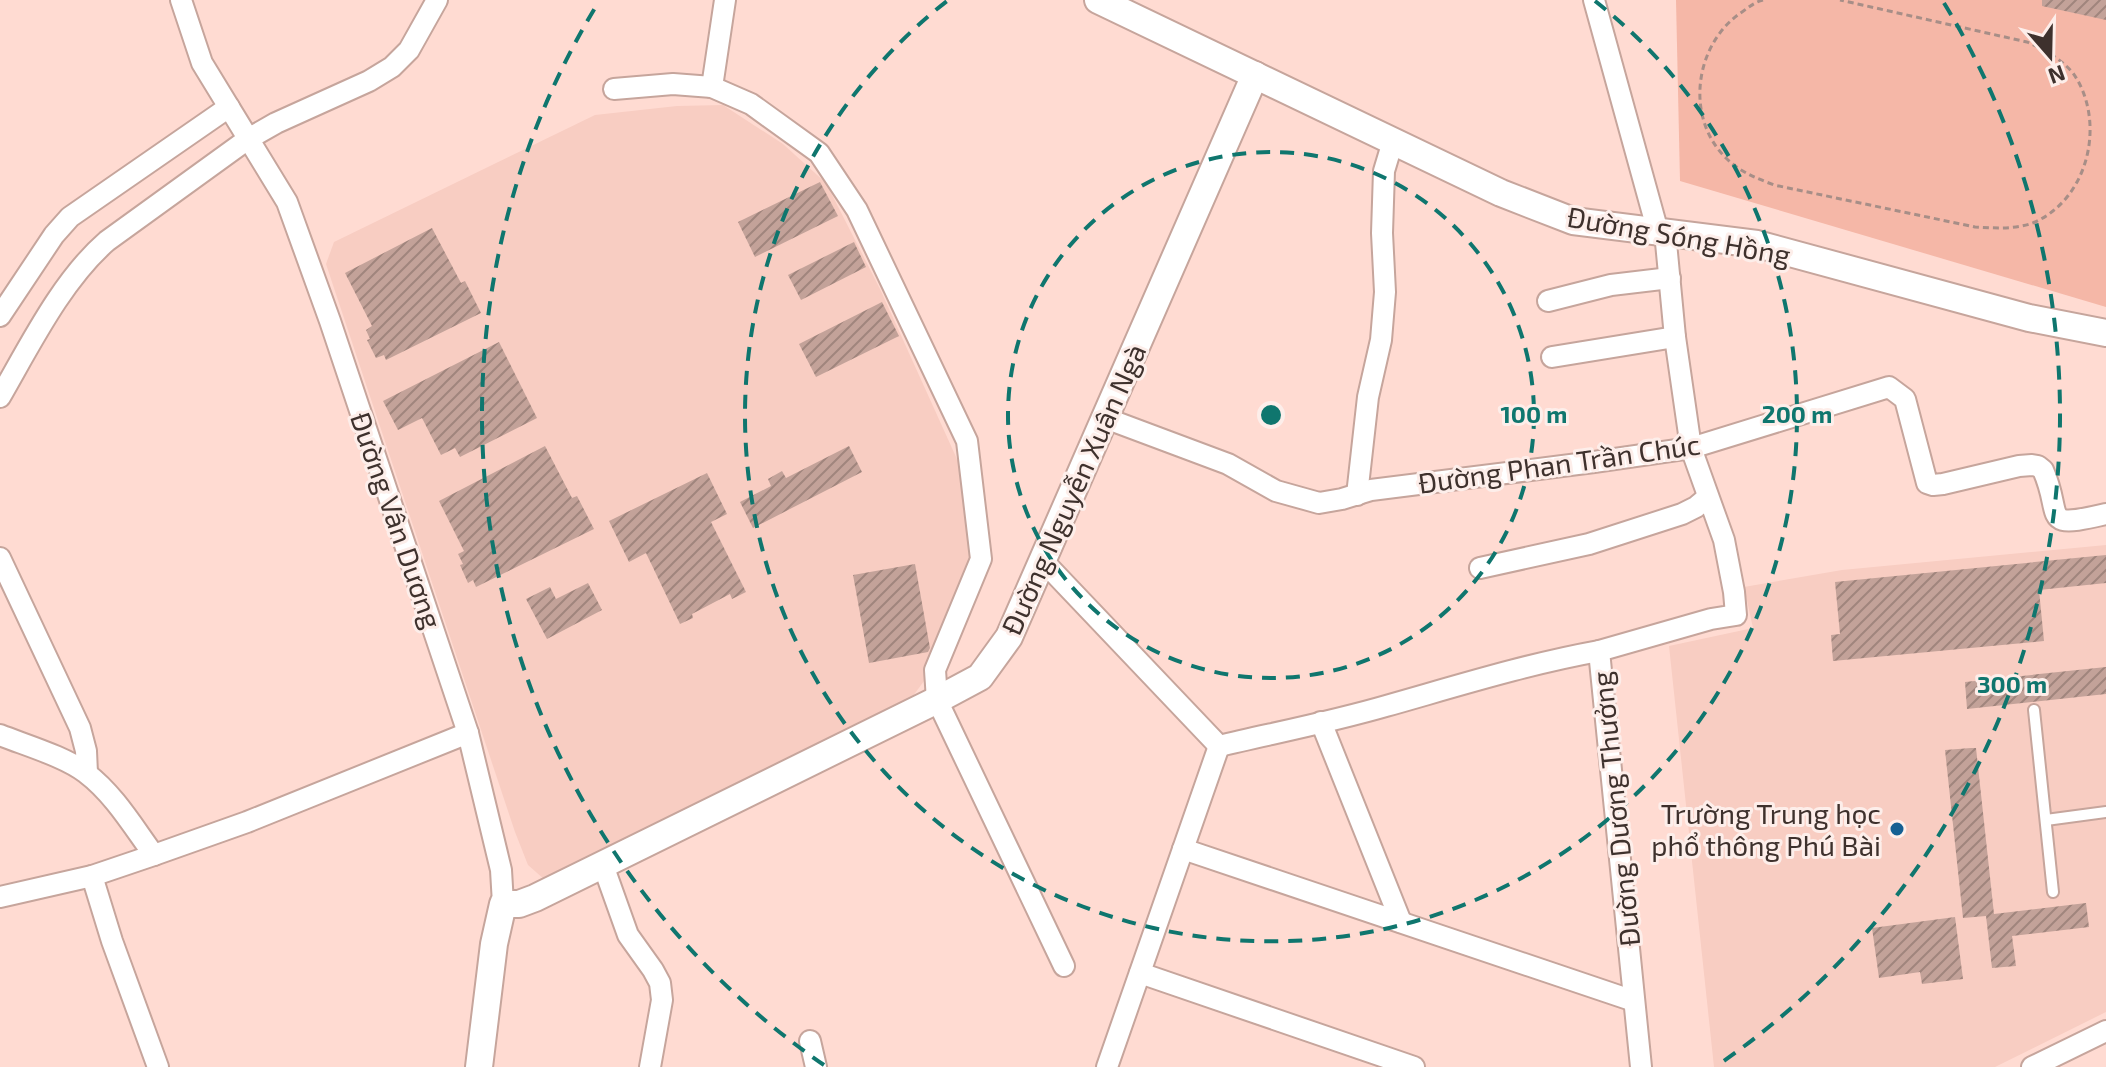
<svg xmlns="http://www.w3.org/2000/svg" width="2106" height="1067" viewBox="0 0 2106 1067" font-family="'Exo 2',sans-serif">
<style>
.built{fill:#f8cdc2}
.pitch{fill:#f5b7a7}
.building{fill:url(#building-hatch)}
.lines{fill:none;stroke-linecap:round;stroke-linejoin:round}
.service-casing{stroke:#c6a59c;stroke-width:14}
.minor-casing{stroke:#c6a59c;stroke-width:24}
.tertiary-casing{stroke:#c6a59c;stroke-width:30}
.path{stroke:#a78e87;stroke-width:3;stroke-dasharray:6 4;stroke-linecap:butt}
.service{stroke:#fff;stroke-width:10}
.minor{stroke:#fff;stroke-width:20}
.tertiary{stroke:#fff;stroke-width:26}
.ring{fill:none;stroke:#0f766e;stroke-width:4;stroke-dasharray:14 10}
.poi-dot{fill:#156093;stroke:#fdeeea;stroke-width:3}
.labels{text-anchor:middle;dominant-baseline:central;stroke-width:6;stroke-linejoin:round;paint-order:stroke}
.street-label{font-size:28px;fill:#3e312d;stroke:#fdeeea}
.poi-label{font-size:28px;fill:#3e312d;stroke:#fdeeea;text-anchor:end}
.centre{fill:#0f766e;stroke:#fdeeea;stroke-width:4}
.ring-label{font-size:24px;text-anchor:middle;font-weight:bold;fill:#0f766e;stroke:#fdeeea;stroke-width:6;stroke-linejoin:round;paint-order:stroke}
</style>
<defs>
<pattern id="building-hatch" width="6" height="6" patternUnits="userSpaceOnUse" patternTransform="scale(2)"><rect width="6" height="6" fill="#c3a299"/><path d="M-1 1l2-2M0 6l6-6M5 7l2-2" fill="none" stroke="#a0857d"/></pattern>
</defs>
<rect width="100%" height="100%" fill="#ffdbd2"/>
<g class="built">
<path d="M723,105L783,144L826,183L880,289L966,479L973,556L924,681L913,696L545,880L528,865L515,832L326,264L334,242L595,115L677,106Z"/>
<path d="M2106,545V1012L1995,1067H1714L1669,646L1753,628L1744,587L1842,570Z"/>
</g>
<path class="pitch" d="M1676,0H2106V307L1680,181Z"/>
<g class="building">
<path d="M2042,0H2106V20L2042,6Z"/>
<path d="M820,182L838,216L755,257L738,222Z"/>
<path d="M432,228L461,283L465,281L481,313L386,360L384,355L376,358L367,340L370,339L366,330L372,326L345,273Z"/>
<path d="M854,242L866,267L801,300L788,275Z"/>
<path d="M882,302L899,336L816,377L799,344Z"/>
<path d="M499,342L537,418L460,457L455,448L441,455L422,418L398,430L383,401Z"/>
<path d="M545,446L572,498L577,496L594,529L476,587L473,580L468,583L460,565L463,564L458,554L464,551L439,501Z"/>
<path d="M849,446L862,472L753,528L740,502L771,486L768,479L782,471L786,478Z"/>
<path d="M707,473L727,514L711,522L746,592L732,599L730,594L692,614L693,618L680,624L646,553L629,562L609,521Z"/>
<path d="M2106,555V583L2039,590L2044,641L1833,661L1831,635L1840,634L1835,582Z"/>
<path d="M915,564L930,648L928,652L869,663L853,575Z"/>
<path d="M588,583L602,610L547,639L526,599L550,587L556,599Z"/>
<path d="M2106,667V694L1967,709L1965,682Z"/>
<path d="M1971,748H1976L1994,914L2086,903L2089,927L2012,936L2016,966L1992,968L1986,916L1963,918L1945,750Z"/>
<path d="M1955,917L1963,979L1922,984L1920,972L1879,978L1872,928Z"/>
</g>
<g class="lines">
<defs>
<g id="service">
<path d="M2034,710L2053,892"/>
<path d="M2046,820L2106,812"/>
</g>
<g id="minor">
<path d="M181,0L202,63L287,202L330,321L468,733L501,870L503,904"/>
<path d="M1594,0L1658,232"/>
<path d="M712,87L725,0"/>
<path d="M614,89L673,84L712,87L751,104L819,153L857,210L967,441L981,559L935,670L937,700L1064,966"/>
<path d="M1548,301L1611,285L1670,278"/>
<path d="M0,316L54,235L70,217L229,107"/>
<path d="M1552,357L1675,337"/>
<path d="M0,397C30,345 62,280 107,241L248,139L276,123L369,81L392,67L409,50L437,0"/>
<path d="M1105,418L1228,464L1276,491L1319,503L1342,499L1371,490L1594,462L1691,448L1889,387L1905,399L1927,483L1933,485L1943,484L2019,466L2032,465L2038,466L2043,470C2064,517 2038,530 2106,514"/>
<path d="M1357,495L1368,397L1381,340L1385,292L1382,233L1384,171L1393,141"/>
<path d="M0,558L80,728L86,751L87,773"/>
<path d="M1043,561L1219,746"/>
<path d="M1480,568L1589,544L1682,514L1696,507L1708,497"/>
<path d="M1321,722L1401,922"/>
<path d="M0,735C25,745 66,757 86,773C114,794 134,828 154,855"/>
<path d="M1219,746C1274,733 1331,722 1386,706C1457,686 1527,664 1599,651"/>
<path d="M1183,849L1634,1001"/>
<path d="M603,865L628,935L653,970L660,983L662,1000L650,1067"/>
<path d="M92,876L112,941L158,1067"/>
<path d="M0,897L92,876L154,855L247,822L468,733"/>
<path d="M1140,973L1414,1067"/>
<path d="M810,1041L816,1067"/>
<path d="M1107,1067L1219,746"/>
<path d="M1641,1067L1599,651L1711,619L1736,615L1734,592L1724,540L1691,448L1675,337L1665,232"/>
<path d="M2032,1067L2106,1031"/>
</g>
<g id="tertiary">
<path d="M1098,0L1501,193L1573,221L1757,244L2029,318L2106,333"/>
<path d="M479,1067L494,944L503,904H519L535,898L937,700L980,677L1009,637L1255,75"/>
</g>
</defs>
<use href="#service" class="service-casing"/>
<use href="#minor" class="minor-casing"/>
<use href="#tertiary" class="tertiary-casing"/>
<path class="path" d="M1763,0C1755,2 1749,7 1742,12C1695,43 1684,117 1726,158C1740,172 1756,178 1774,185L1975,227C1995,228 2016,230 2035,222C2090,197 2106,120 2073,73C2060,58 2045,50 2027,42L1840,0"/>
<use href="#service" class="service"/>
<use href="#minor" class="minor"/>
<use href="#tertiary" class="tertiary"/>
</g>
<g class="ring">
<circle cx="1271" cy="415" r="263"/>
<path d="M1595 1A526 526 0 1 1 947 1"/>
<path d="M824 1065A789 789 0 0 1 598 3M1944 3A789 789 0 0 1 1718 1065"/>
</g>
<circle class="poi-dot" cx="1897" cy="829" r="8"/>
<g class="labels">
<g class="street-label">
<text transform="translate(1679 235) rotate(10)">Đường Sóng Hồng</text>
<text transform="translate(1559 463) rotate(-8)">Đường Phan Trần Chúc</text>
<text transform="translate(1073 489) rotate(-66)">Đường Nguyễn Xuân Ngà</text>
<text transform="translate(397 520) rotate(71)">Đường Vân Dương</text>
<text transform="translate(1615 809) rotate(-96)">Đường Dương Thưởng</text>
</g>
<g class="poi-label">
<text x="1881" y="813">Trường Trung học<tspan x="1881" dy="32">phổ thông Phú Bài</tspan></text>
</g>
</g>
<circle cx="1271" cy="415" r="12" class="centre"/>
<g class="ring-label">
<text x="1534" y="423">100 m</text>
<text x="1797" y="423">200 m</text>
<text x="2012" y="693">300 m</text>
</g>
<g transform="translate(2050 56) rotate(160)" stroke="#fdeeea" stroke-width="6" paint-order="stroke">
<path d="M0-6L14 30L0 20L-14 30Z" fill="#3e312d"/>
<text y="-12" font-size="22" font-weight="bold" text-anchor="middle" fill="#3e312d">N</text>
</g>
</svg>
